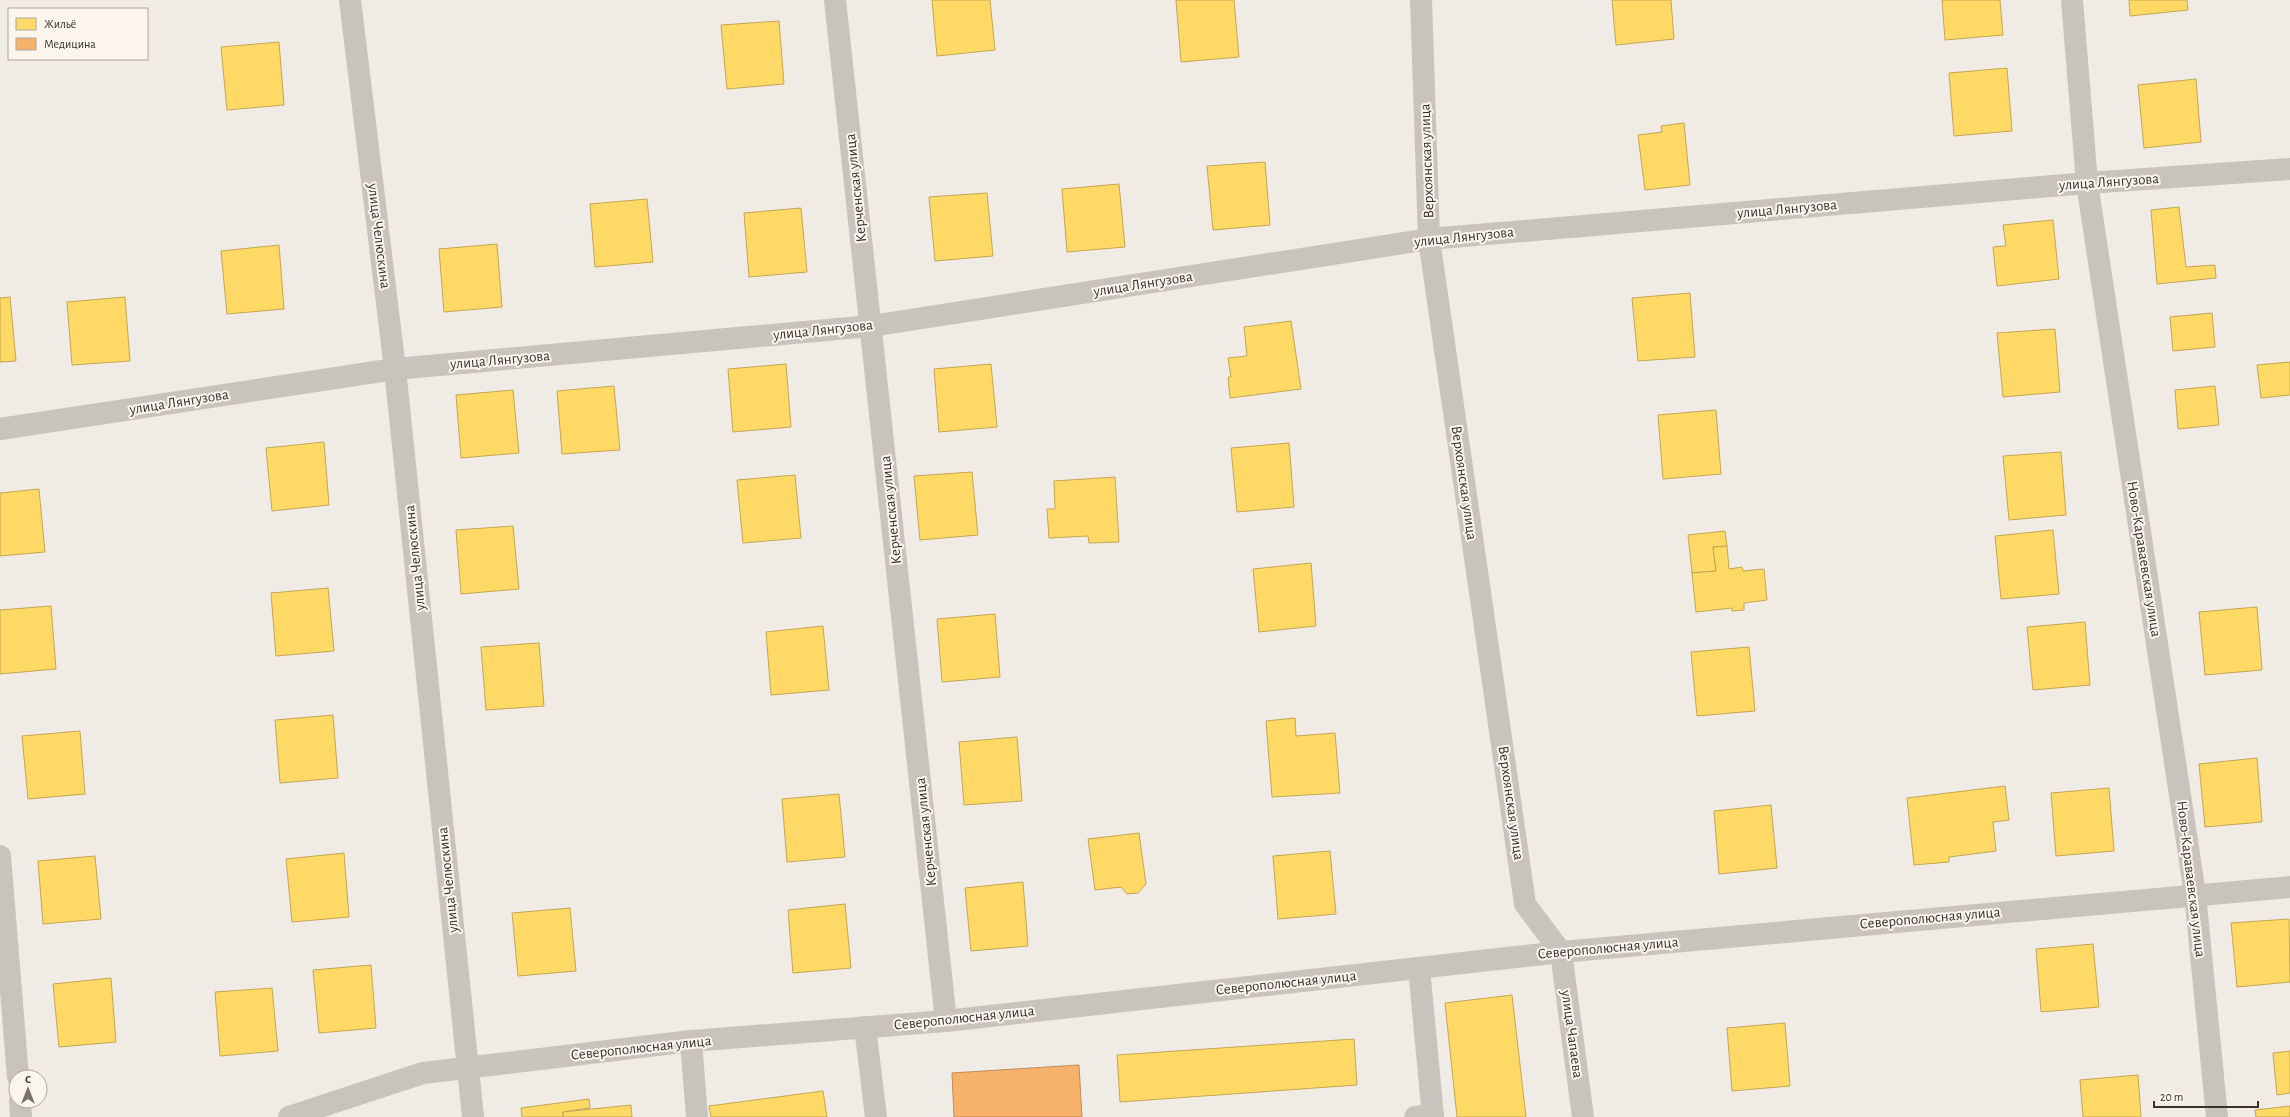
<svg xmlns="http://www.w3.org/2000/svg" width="2290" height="1117" viewBox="0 0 2290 1117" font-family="'Alegreya Sans',sans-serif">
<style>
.homes{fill:#ffd966;stroke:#c4a654}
.health{fill:#f6b26b;stroke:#be8b58}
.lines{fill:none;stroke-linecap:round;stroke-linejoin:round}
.minor{stroke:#c9c3be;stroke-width:22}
.labels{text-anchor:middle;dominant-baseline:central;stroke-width:4;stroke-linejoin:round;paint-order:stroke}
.street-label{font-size:15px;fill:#3b302b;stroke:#fbf5ee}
</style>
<rect width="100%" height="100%" fill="#f0ebe5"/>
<g class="homes">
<path d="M932,0H990L995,50L937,56Z"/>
<path d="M1176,0H1234L1239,57L1181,62Z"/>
<path d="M1612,0H1671L1674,39L1616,45Z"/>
<path d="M1942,0H2000L2003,35L1945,40Z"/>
<path d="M2129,0H2187L2188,10L2130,16Z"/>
<path d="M779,21L784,84L727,89L721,25Z"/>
<path d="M279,42L284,105L227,110L221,47Z"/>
<path d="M2007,68L2012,131L1954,136L1949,73Z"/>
<path d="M2196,79L2201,142L2144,148L2138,85Z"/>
<path d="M1684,123L1690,185L1645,190L1638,135L1662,132L1661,126Z"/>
<path d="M1265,162L1270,225L1213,230L1207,166Z"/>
<path d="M1119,184L1125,247L1067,252L1062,189Z"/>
<path d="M987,193L993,256L935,261L929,197Z"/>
<path d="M647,199L653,262L595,267L590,204Z"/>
<path d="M2179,207L2186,267L2215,265L2216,278L2157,284L2151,210Z"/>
<path d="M801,208L807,272L749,277L744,213Z"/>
<path d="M2053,220L2059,279L1997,286L1993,247L2006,246L2003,225Z"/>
<path d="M497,244L502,307L444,312L439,249Z"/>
<path d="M279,245L284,309L227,314L221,251Z"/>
<path d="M1690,293L1695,357L1638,361L1632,298Z"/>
<path d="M10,297L16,361L0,362V298Z"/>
<path d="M125,297L130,361L72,365L67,302Z"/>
<path d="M2212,313L2215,347L2173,351L2170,317Z"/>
<path d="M1291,321L1301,389L1230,398L1228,377H1231L1228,358L1247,356L1244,327Z"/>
<path d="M2055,329L2060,392L2003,397L1997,333Z"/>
<path d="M2290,362V395L2261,398L2257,365Z"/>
<path d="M786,364L791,427L733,432L728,369Z"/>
<path d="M991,364L997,427L939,432L934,369Z"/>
<path d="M614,386L620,450L562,454L557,391Z"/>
<path d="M2215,386L2219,425L2178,429L2175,390Z"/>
<path d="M513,390L519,453L461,458L456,395Z"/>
<path d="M1716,410L1721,474L1663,479L1658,415Z"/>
<path d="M324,442L329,505L272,511L266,448Z"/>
<path d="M1289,443L1294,507L1237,512L1231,448Z"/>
<path d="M2061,452L2066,515L2009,520L2003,456Z"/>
<path d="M972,472L978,535L920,540L914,476Z"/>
<path d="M795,475L801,538L743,543L737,480Z"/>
<path d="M1115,477L1119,542L1089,543L1088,536L1049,538L1047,509H1055L1054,481Z"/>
<path d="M39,489L45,552L0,556V493Z"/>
<path d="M513,526L519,589L461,594L456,530Z"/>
<path d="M2053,530L2059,594L2001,599L1995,536Z"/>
<path d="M1725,531L1727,546L1713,547L1716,571L1692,573L1688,535Z"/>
<path d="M1727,546L1729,569L1742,567L1743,571L1764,569L1767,600L1744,603V610L1732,611V608L1696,612L1692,573L1716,571L1713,547Z"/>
<path d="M1311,563L1316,626L1259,632L1253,569Z"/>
<path d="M328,588L334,651L276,656L271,593Z"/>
<path d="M51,606L56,669L0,674V610Z"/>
<path d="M2257,607L2262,670L2205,675L2199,612Z"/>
<path d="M995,614L1000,677L942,682L937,619Z"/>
<path d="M2085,622L2090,685L2033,690L2027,627Z"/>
<path d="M823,626L829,690L771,695L766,632Z"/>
<path d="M539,643L544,706L486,710L481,647Z"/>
<path d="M1749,647L1755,711L1697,716L1691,652Z"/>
<path d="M333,715L338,778L280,783L275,720Z"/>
<path d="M1295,718L1296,736L1335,733L1340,793L1272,797L1266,721Z"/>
<path d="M80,731L85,794L28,799L22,736Z"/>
<path d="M1017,737L1022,801L964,805L959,742Z"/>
<path d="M2257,758L2262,822L2205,827L2199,764Z"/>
<path d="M2005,786L2009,820L1993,822L1996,851L1949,857V862L1914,865L1907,798Z"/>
<path d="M2109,788L2114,851L2056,856L2051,793Z"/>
<path d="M839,794L845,857L787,862L782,799Z"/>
<path d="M1771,805L1777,868L1719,874L1714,811Z"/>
<path d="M1139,833L1146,884L1138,893L1127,894L1121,887L1095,890L1088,839Z"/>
<path d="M1330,851L1336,914L1278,919L1273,856Z"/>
<path d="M344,853L349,917L292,922L286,859Z"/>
<path d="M95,856L101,919L43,924L38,861Z"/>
<path d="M1023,882L1028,946L971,951L965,888Z"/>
<path d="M845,904L851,968L793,973L788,910Z"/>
<path d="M570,908L576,971L518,976L512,913Z"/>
<path d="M2289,919L2290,982L2237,987L2231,923Z"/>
<path d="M2093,944L2099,1007L2041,1012L2036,949Z"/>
<path d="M371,965L376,1028L319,1033L313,970Z"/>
<path d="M111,978L116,1042L59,1047L53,984Z"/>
<path d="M272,988L278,1051L220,1056L215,992Z"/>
<path d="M1512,995L1526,1117H1457L1445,1003Z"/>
<path d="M1785,1023L1790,1086L1732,1091L1727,1028Z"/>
<path d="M1354,1039L1357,1085L1120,1102L1117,1055Z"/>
<path d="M2290,1051V1093L2277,1095L2273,1053Z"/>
<path d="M2138,1075L2141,1117H2083L2080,1080Z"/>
<path d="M823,1091L827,1117H711L709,1106Z"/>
<path d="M589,1099L590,1108L563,1112V1117H522L521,1108Z"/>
<path d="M631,1105L632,1117H563V1112Z"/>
<path d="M2290,1106V1117H2256L2255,1110Z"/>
</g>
<path class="health" d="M1079,1065L1082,1117H954L952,1073Z"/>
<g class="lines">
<g class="minor">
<path d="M350,0L395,369L473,1117"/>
<path d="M835,0L946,1021"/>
<path d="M1421,0L1429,239L1525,904L1561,952L1583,1117"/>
<path d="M2072,0L2087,183L2195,894L2217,1117"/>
<path d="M0,429L395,369L871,326L1429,239L2087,183L2290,169"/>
<path d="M0,856L18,1077"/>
<path d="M1419,968L1433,1117"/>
<path d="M865,1027L876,1117"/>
<path d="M691,1041L697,1117"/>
<path d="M20,1101L21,1117"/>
<path d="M289,1117L423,1073L691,1041L946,1021L1561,952L2290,887"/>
<path d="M1415,1117L1433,1115"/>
</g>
</g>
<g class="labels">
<g class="street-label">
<text transform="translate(1427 161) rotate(-92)">Верхоянская улица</text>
<text transform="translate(2109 182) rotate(-4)">улица Лянгузова</text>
<text transform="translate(856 188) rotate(-96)">Керченская улица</text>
<text transform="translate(1787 209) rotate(-5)">улица Лянгузова</text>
<text transform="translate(379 236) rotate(83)">улица Челюскина</text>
<text transform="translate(1464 237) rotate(-6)">улица Лянгузова</text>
<text transform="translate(1143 284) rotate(-9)">улица Лянгузова</text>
<text transform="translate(823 330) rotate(-6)">улица Лянгузова</text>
<text transform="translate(500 360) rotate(-5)">улица Лянгузова</text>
<text transform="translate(179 402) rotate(-9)">улица Лянгузова</text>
<text transform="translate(1464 483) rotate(82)">Верхоянская улица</text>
<text transform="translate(891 510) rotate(-96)">Керченская улица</text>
<text transform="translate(415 558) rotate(-96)">улица Челюскина</text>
<text transform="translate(2144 559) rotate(81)">Ново-Караваевская улица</text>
<text transform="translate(1511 803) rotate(82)">Верхоянская улица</text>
<text transform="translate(926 832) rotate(-96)">Керченская улица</text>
<text transform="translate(2191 879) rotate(83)">Ново-Караваевская улица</text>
<text transform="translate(448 880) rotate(-96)">улица Челюскина</text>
<text transform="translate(1930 918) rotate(-5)">Северополюсная улица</text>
<text transform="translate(1608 948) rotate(-5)">Северополюсная улица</text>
<text transform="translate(1286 983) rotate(-6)">Северополюсная улица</text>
<text transform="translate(964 1018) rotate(-6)">Северополюсная улица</text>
<text transform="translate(1572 1034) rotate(82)">улица Чапаева</text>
<text transform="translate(641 1048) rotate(-6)">Северополюсная улица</text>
</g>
</g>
<rect x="8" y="8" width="140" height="52" fill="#fbf5ee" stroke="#aea6a0"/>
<rect x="16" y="18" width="20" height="12" fill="#ffd966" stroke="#aea6a0"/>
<text x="44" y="28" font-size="12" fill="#3b302b">Жильё</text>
<rect x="16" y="38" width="20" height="12" fill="#f6b26b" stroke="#aea6a0"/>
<text x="44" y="48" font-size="12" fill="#3b302b">Медицина</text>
<g transform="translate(28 1089)"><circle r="19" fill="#fbf5ee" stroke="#aea6a0"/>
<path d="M0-3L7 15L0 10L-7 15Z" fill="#7a716c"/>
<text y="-6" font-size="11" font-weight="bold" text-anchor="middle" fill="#3b302b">С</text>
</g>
<path d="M2154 1101v6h104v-6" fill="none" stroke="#3b302b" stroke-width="2"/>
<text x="2160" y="1101" font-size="12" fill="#3b302b" stroke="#fbf5ee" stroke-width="3" paint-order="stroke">20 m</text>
</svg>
